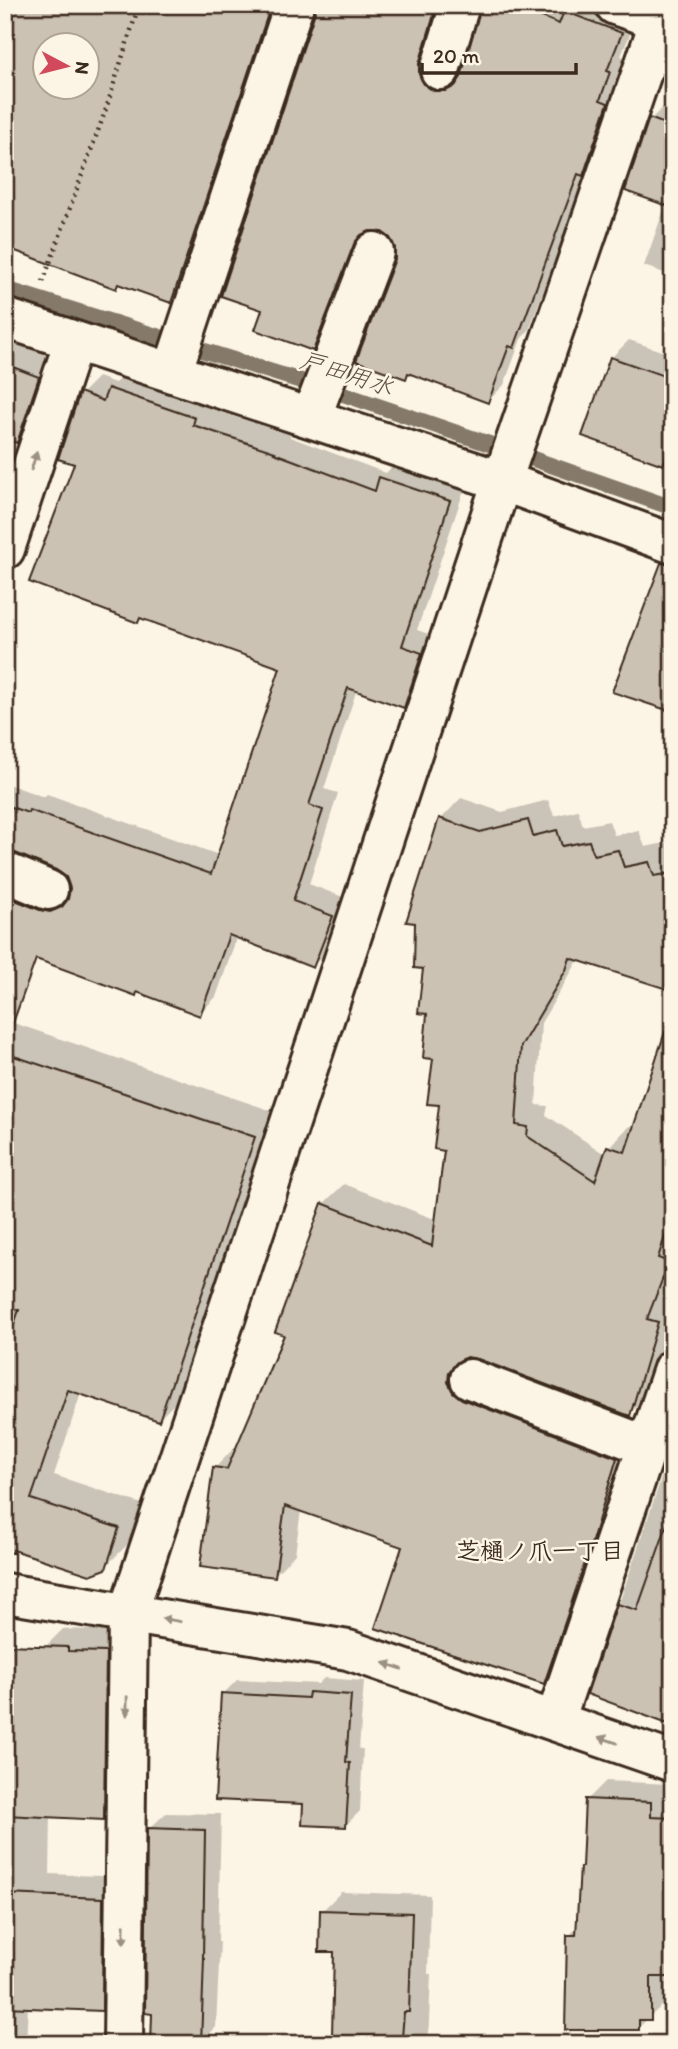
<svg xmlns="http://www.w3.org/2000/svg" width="678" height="2049" viewBox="0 0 678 2049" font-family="Itim,'Klee One',sans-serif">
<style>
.shadow{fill:#0003;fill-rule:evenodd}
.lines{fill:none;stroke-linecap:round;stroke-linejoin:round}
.stream{stroke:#85796b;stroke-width:16}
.building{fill:#ccc2b3;stroke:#3b2a1e;stroke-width:2;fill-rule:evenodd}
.minor-casing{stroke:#3b2a1e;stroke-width:44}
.path{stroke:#3b2a1e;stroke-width:4.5;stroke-dasharray:2 5;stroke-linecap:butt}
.minor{stroke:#fcf5e5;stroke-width:38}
.oneway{fill:#9c9082}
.labels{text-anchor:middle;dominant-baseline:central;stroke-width:5;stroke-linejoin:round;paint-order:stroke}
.water-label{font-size:24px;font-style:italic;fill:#605144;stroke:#fcf5e5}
.neighbourhood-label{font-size:24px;font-weight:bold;fill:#3b2a1e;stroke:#fcf5e5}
</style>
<rect width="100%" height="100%" fill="#fcf5e5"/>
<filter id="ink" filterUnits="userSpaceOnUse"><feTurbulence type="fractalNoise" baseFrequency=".0143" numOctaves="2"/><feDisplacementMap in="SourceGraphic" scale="14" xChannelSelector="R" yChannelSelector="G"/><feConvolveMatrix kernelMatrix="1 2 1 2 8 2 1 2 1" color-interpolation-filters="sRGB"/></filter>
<g filter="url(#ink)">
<g class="shadow">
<path d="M5,5H278L183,288L170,301L120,283L116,287ZM46,46H88V88H46Z"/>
<path d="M317,5H447L451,76H463L483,5H606L637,17L621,56L624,57L614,85L623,88L599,158L589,168L529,330L521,339L504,385L488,401L410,372L406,377L396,259L397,247L392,237L383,230H368L328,333L313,348L264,309Z"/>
<path d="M668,102L673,104V276L644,266L666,203L651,119Z"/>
<path d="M5,340L56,359L35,423L17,441L5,437Z"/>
<path d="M629,340L673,355V453L663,463L611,358Z"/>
<path d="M126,372L211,401L208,408L290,435V437L386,473L397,462L466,484L417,630L437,637L420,689L404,706L357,689L324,789L338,793L309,884L348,899L329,949L313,966L237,937L216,997L199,1014L138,991L5,948V870L57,894L70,895L72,888L67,876L57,868L5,849V783L44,797L47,794L219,855L282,667L142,617L138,621L76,463L82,393L98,377L115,383Z"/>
<path d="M461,798L502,812L548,800L554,816L578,810L583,826L609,821L614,835L639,831L645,847L670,842L673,851V990L579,959L541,1023L536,1105L548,1106L546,1115L606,1155L609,1147L629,1126L635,1128L673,1013V1283L667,1298L673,1300V1317L650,1393L629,1414L478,1357L469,1356V1362L639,1438L565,1661L544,1682L405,1546L301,1510L295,1554L275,1575L215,1468L235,1447L238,1448L286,1334L323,1204L344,1184L437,1220L446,1149L435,1058L441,819Z"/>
<path d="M5,1020L278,1113L183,1395L159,1419L81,1393L54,1475L142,1504L130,1542L105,1567L8,1547L5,1549Z"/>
<path d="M673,1462V1723L589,1693L664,1470Z"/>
<path d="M63,1629L127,1631L125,1796L103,1818L51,1815L50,1874L124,1877L122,1988L101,2010L28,2006L26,2044H5V1649L42,1650Z"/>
<path d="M324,1678L364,1681L359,1749H363L360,1811L345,1826L305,1803L223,1694L237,1680L318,1684Z"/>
<path d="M606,1781L670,1784L669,1799H673V1976H669V1999L638,2028L569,1936L578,1926L582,1867L584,1864L587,1800Z"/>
<path d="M166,1813L221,1814L218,1942H220L216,2027L200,2044L149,1829Z"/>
<path d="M341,1892L430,1895L428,1974H431L428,2044H333L336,1951L322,1911Z"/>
</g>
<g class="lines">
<path class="stream" d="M5,289L343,394L542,462L673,508"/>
</g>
<g class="building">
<path d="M5,5H271L171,303L118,284L116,289L5,247ZM46,46H88V88H46Z"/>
<path d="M315,5H437L419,64V74L424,84L434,91H446L455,86L461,77L481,5H513L559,24L564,11L622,33L607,71L610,72L600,100L608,103L583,176L578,174L514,348L509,346L488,403L408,373L406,379L356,361L395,259V248L390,238L382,232L370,231L361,235L354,244L313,351L255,330L262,310L221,296L315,12Z"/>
<path d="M649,118L673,127V208L625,191Z"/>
<path d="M610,357L673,379V438L663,465L582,436Z"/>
<path d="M5,364L39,377L17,443L5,439Z"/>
<path d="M108,388L195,418L193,425L275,452L274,453L375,491L379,477L450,501L402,646L422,653L404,708L348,688L309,805L323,810L293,901L333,916L313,968L229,935L200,1016L137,992L136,996L36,959L10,1031L5,1030V896L40,910L50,912L62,907L68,899L70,888L66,877L56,870L13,852L5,851V805L28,813L29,810L211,874L280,668L140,618L138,623L29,582L74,464L58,459L80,392L103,401Z"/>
<path d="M661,563L673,565V712L612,692Z"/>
<path d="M439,818L480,832L528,820L533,836L557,830L562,846L589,841L594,855L618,850L624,867L649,862L654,876L673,873V991L570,958L566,970L521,1046L516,1125L528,1127L527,1136L595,1181L607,1146L625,1152L665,1032L673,1034V1212L658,1258L669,1262L647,1319L658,1322L630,1416L478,1359L467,1357L457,1362L449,1372L448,1382L453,1392L462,1399L617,1458L589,1551L544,1684L375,1628L402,1547L285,1506L275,1577L200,1567L213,1467L227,1469L284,1335L275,1332L322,1203L432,1246L444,1151L434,1149L439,1105L427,1104L433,1059L423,1058L427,1014L418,1013L423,969L414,968L415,923L406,922Z"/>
<path d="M5,1053L255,1137L159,1421L68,1390L31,1499L119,1528L106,1569L90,1575L13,1550V1553L5,1552V1350L19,1310L5,1308Z"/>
<path d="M667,1525L673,1526V1726L587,1694L617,1604L637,1610Z"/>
<path d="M5,1645L68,1647V1651L106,1652L104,1820L5,1815Z"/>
<path d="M309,1692L351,1695L346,1762L350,1763L346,1827L302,1825L303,1804L215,1800L221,1693L308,1698Z"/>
<path d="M585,1799L651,1802V1817L673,1818V1977H651V2020H639V2030H565L567,1935H576L580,1867H582Z"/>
<path d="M147,1828L205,1830L203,1958H204L201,2044H151L152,2014L145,2013Z"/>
<path d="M5,1894L103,1898L102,2011L5,2007Z"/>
<path d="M320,1910L412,1913L409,2012H404L402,2038L332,2036L334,1952H319Z"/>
</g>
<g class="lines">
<defs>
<g id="minor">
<path d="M615,5L673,25"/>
<path d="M440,70L460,5"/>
<path d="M5,318L502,481L673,544"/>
<path d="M172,373L294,5"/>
<path d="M311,418L374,252"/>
<path d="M5,549L74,341"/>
<path d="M5,872L48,890"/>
<path d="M470,1379L647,1446"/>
<path d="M5,1593L348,1650L673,1762"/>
<path d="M555,1721L673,1369"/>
<path d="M123,2044L128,1613L502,481L665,5"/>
</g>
</defs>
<use href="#minor" class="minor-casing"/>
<path class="path" d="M43,282L106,109L139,5"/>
<use href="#minor" class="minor"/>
</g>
<defs><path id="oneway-solid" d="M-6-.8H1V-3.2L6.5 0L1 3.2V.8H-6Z" transform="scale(1.75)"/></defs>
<g class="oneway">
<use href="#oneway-solid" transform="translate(34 461) rotate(-72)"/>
<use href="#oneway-solid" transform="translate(171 1620) rotate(-170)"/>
<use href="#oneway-solid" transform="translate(393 1666) rotate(-161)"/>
<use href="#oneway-solid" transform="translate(127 1706) rotate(91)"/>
<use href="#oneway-solid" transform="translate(608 1740) rotate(-161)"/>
<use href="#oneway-solid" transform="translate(124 1934) rotate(91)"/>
</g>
</g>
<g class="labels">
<g class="water-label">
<text transform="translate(347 373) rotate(18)">戸田用水</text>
</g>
<g class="neighbourhood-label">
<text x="540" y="1550">芝樋ノ爪一丁目</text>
</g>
</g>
<rect width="678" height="2049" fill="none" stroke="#fcf5e5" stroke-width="28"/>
<rect x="14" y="14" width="650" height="2021" fill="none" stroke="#3b2a1e" stroke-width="2.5" filter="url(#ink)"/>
<g transform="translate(66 66) rotate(97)"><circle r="33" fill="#fcf5e5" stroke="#afa495" stroke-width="2"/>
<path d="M0-5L12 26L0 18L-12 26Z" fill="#d1495b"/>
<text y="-10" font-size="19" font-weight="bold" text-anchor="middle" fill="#3b2a1e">N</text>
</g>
<path d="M422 63v10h154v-10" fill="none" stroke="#3b2a1e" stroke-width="3.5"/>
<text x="433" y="63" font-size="21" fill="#3b2a1e" stroke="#fcf5e5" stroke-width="5" paint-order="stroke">20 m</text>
</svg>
